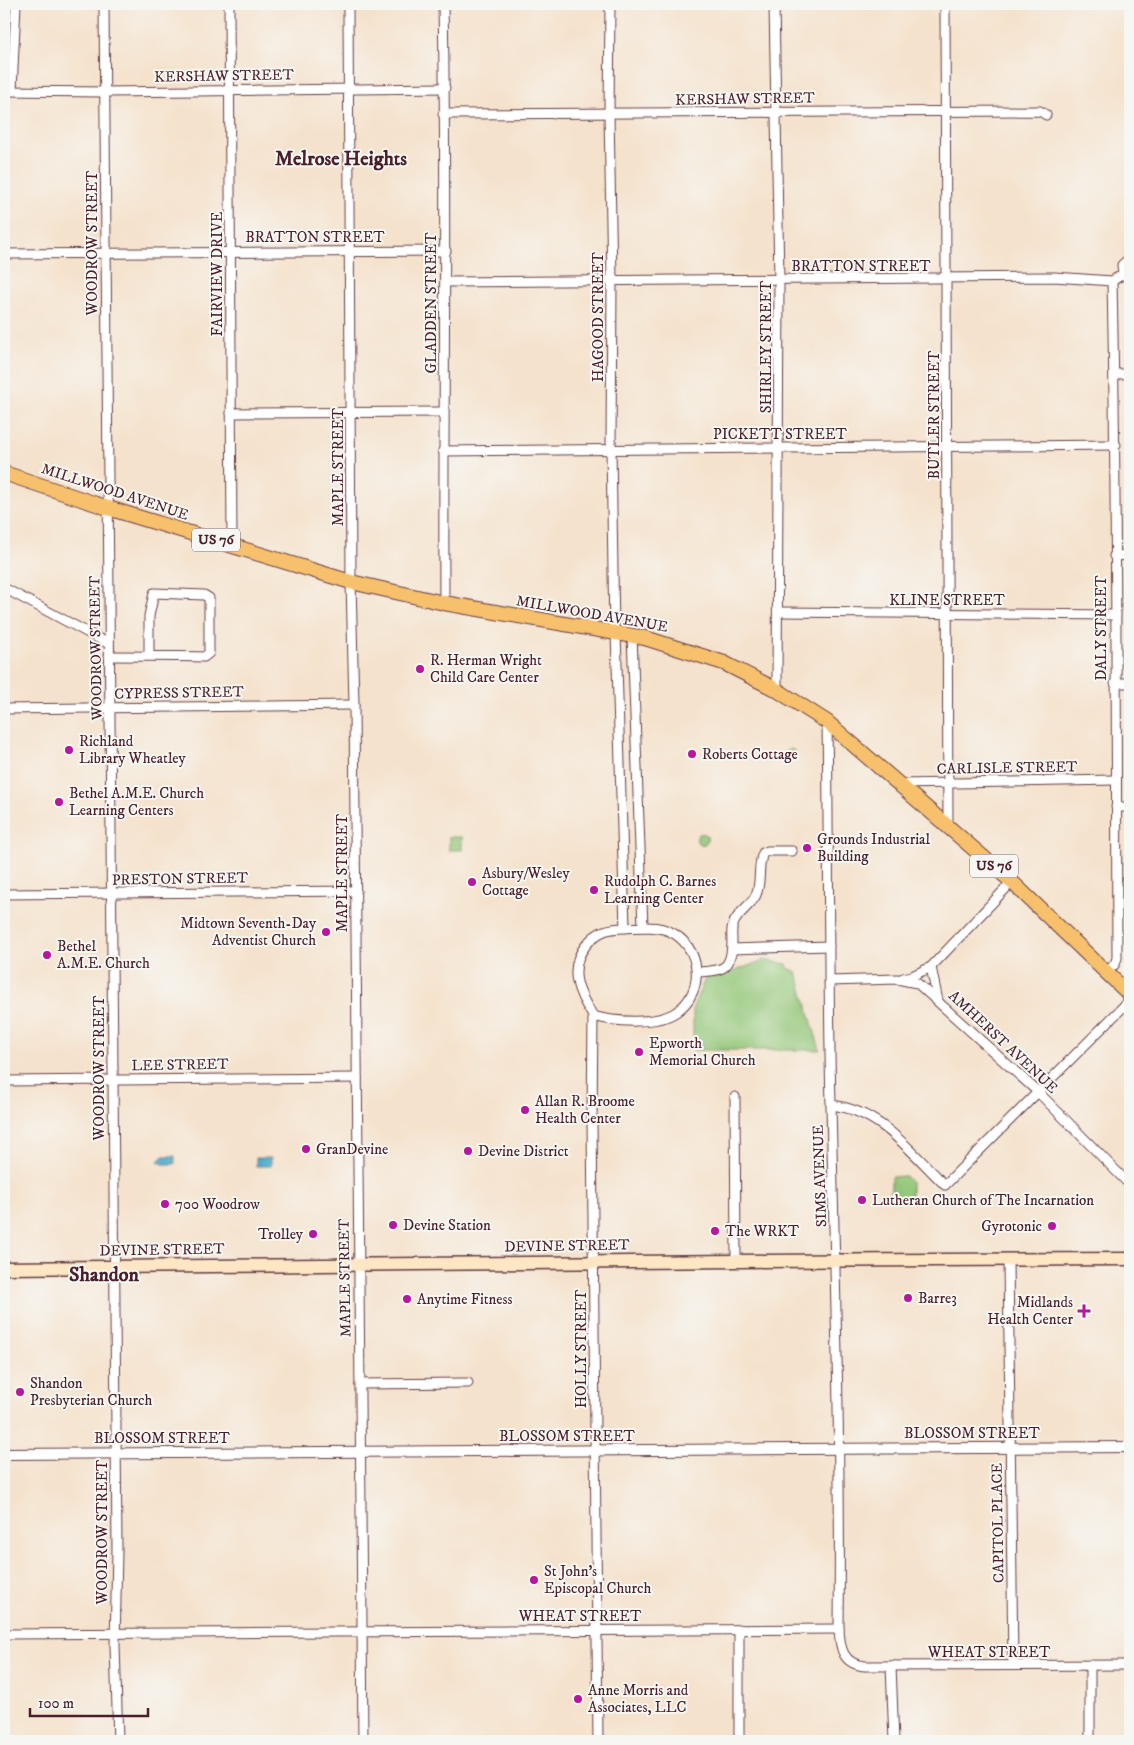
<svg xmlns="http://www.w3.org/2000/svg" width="1134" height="1745" viewBox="0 0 1134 1745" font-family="'IM FELL DW Pica',serif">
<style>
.green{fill:#93c677;stroke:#6e7251}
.water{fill:#4babca;stroke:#4a657a}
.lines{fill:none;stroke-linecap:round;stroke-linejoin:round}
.minor-casing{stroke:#643c43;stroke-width:11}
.tertiary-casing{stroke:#643c43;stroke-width:12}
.secondary-casing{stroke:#643c43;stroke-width:15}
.primary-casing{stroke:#643c43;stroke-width:16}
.minor{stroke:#fff;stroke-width:9}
.tertiary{stroke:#fff;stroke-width:10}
.secondary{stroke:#fce6c4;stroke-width:12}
.primary{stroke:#f7c06c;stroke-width:14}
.poi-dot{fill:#b5179e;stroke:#f6f6f2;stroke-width:2}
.labels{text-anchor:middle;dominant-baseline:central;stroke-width:4;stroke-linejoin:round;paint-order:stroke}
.shield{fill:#f6f6f2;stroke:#7e6067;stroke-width:1}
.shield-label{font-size:14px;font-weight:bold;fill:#4a1f2b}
.street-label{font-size:15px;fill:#4a1f2b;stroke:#f6f6f2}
.poi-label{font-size:15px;fill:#4a1f2b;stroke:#f6f6f2;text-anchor:start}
.district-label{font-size:20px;font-weight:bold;fill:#4a1f2b;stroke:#f6f6f2}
</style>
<rect width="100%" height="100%" fill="#f6f6f2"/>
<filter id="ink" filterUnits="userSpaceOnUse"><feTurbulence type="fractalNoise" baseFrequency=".02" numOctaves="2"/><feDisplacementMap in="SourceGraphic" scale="10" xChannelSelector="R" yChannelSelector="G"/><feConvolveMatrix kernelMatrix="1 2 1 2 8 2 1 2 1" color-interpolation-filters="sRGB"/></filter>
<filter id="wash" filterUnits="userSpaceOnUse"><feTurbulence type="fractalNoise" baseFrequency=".0096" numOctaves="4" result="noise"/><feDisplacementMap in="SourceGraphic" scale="20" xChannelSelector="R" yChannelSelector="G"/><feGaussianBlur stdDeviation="1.12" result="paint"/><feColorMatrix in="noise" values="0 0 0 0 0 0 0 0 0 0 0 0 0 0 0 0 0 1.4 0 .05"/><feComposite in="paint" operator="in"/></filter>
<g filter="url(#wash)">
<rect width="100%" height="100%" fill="#f5e2cc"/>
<g class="green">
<circle cx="790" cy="755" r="6"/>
<circle cx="702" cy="839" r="5.5"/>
<rect x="449" y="837" width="13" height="13"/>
<path d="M764,960L787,964L788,968L797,972L820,1050H693V1006L706,977H718Z"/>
<path d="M905,1176L911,1182V1197H891V1177Z"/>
</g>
<g class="water">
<path d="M163,1156H175V1164H163L158,1161Z"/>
<rect x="256" y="1158" width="15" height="8"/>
</g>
</g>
<g filter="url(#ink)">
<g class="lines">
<defs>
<g id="minor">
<path d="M104,4L117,1550L115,1645L118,1741"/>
<path d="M229,4L232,545"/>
<path d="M348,4L351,582L354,705L363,1741"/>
<path d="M443,4C447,204 443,404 444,603"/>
<path d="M610,4L609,114L612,280L611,448L614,631"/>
<path d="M774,4L779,280L777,690"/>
<path d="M945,4L948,826"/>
<path d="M12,90L16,4"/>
<path d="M4,91L105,92L445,88"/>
<path d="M443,114L1040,111L1046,115"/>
<path d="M4,254L446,251"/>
<path d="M1130,258L1122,265L1123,274L1130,279"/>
<path d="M446,282L1054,277L1112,281L1123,274"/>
<path d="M1115,374H1130"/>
<path d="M231,413L443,412"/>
<path d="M443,451L1116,445"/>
<path d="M1114,556L1130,555"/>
<path d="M4,588L109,644"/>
<path d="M779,612L1116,615"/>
<path d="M616,632L625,928"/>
<path d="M632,635L643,927"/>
<path d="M109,656C141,656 173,656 204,657L209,653V598L204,595L154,593L149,616V656"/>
<path d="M1115,683H1130"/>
<path d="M4,709L354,705"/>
<path d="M827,722C829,849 828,977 831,1105C835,1280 841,1454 839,1629C840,1649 843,1664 865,1666L1130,1665"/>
<path d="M900,784L1115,780"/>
<path d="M1116,807H1130"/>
<path d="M4,894L356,891"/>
<path d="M643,927C652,927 660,927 669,931C702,946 706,992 676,1012C657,1025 614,1022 593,1016C578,993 567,969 586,945C591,939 596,934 604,931C615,927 631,928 643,927Z"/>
<path d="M732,949L829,946"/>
<path d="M931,967L938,1001"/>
<path d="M697,972C724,971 732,969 732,940C732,935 731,929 733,925C737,912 751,906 756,895C762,881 757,866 763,853L767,851H792"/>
<path d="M1107,972L1115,964L1117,958C1116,732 1117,506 1112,281"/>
<path d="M903,978L912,976L931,967L1012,882"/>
<path d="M829,981L897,979L917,983L1038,1092L1130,1185"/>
<path d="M593,1016L592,1119L598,1741"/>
<path d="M4,1081L357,1078"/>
<path d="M735,1097L736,1261"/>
<path d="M831,1105C880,1110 911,1152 945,1185L1130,1000"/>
<path d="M1008,1260L1013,1665"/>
<path d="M360,1384L468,1383"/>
<path d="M4,1634L839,1629"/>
<path d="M1090,1665V1741"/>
<path d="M891,1666L894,1741"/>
<path d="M739,1741V1629"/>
</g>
<path id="tertiary" d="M4,1454L1130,1447"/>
<path id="secondary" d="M4,1268L736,1261L1130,1259"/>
<path id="primary" d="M4,473L108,508L351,582L444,603L645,638L724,663L777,690L827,722L1012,882L1130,995"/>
</defs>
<use href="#minor" class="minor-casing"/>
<use href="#tertiary" class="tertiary-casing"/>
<use href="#secondary" class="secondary-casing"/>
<use href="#primary" class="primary-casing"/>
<use href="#minor" class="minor"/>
<use href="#tertiary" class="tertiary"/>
<use href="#secondary" class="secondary"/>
<use href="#primary" class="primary"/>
</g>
</g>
<g class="poi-dot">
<circle cx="420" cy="669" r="5"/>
<circle cx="69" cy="750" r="5"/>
<circle cx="692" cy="754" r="5"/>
<circle cx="59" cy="802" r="5"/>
<circle cx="807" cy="848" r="5"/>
<circle cx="472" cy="882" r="5"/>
<circle cx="594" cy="890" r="5"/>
<circle cx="326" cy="932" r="5"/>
<circle cx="47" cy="955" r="5"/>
<circle cx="639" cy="1052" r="5"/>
<circle cx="525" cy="1110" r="5"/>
<circle cx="306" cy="1149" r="5"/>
<circle cx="468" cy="1151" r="5"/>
<circle cx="862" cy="1200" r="5"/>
<circle cx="165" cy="1204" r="5"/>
<circle cx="393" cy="1225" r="5"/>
<circle cx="1052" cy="1226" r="5"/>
<circle cx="715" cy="1231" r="5"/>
<circle cx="313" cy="1234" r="5"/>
<circle cx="908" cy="1298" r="5"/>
<circle cx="407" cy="1299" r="5"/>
<path d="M1081.5 1303.5h5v5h5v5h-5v5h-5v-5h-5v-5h5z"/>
<circle cx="20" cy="1392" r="5"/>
<circle cx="534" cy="1580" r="5"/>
<circle cx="578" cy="1699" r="5"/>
</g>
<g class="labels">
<g class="shield">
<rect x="192" y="528.5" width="48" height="23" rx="4"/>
<rect x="970" y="854.5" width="48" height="23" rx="4"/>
</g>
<g class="shield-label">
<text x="216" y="540">US 76</text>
<text x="994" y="866">US 76</text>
</g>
<g class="street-label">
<text transform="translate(224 76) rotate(-1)">KERSHAW STREET</text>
<text transform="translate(745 99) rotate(-1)">KERSHAW STREET</text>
<text x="315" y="237">BRATTON STREET</text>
<text transform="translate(92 243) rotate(-90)">WOODROW STREET</text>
<text x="861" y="266">BRATTON STREET</text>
<text transform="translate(217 274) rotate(-90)">FAIRVIEW DRIVE</text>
<text transform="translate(431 303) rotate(-90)">GLADDEN STREET</text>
<text transform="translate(598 317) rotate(-90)">HAGOOD STREET</text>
<text transform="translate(766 347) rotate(-90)">SHIRLEY STREET</text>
<text transform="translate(934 415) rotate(-90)">BUTLER STREET</text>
<text x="780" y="434">PICKETT STREET</text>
<text transform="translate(338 467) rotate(-90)">MAPLE STREET</text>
<text transform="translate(115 492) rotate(18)">MILLWOOD AVENUE</text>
<text x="947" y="600">KLINE STREET</text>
<text transform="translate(592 614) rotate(10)">MILLWOOD AVENUE</text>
<text transform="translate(1101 628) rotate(-90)">DALY STREET</text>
<text transform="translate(96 648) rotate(-91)">WOODROW STREET</text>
<text transform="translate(179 693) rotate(-1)">CYPRESS STREET</text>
<text transform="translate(1007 768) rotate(-1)">CARLISLE STREET</text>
<text transform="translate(342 873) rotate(-90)">MAPLE STREET</text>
<text transform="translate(180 879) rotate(-1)">PRESTON STREET</text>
<text transform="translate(1003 1042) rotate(43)">AMHERST AVENUE</text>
<text transform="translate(180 1065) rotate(-1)">LEE STREET</text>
<text transform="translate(99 1068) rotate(-90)">WOODROW STREET</text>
<text transform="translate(820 1176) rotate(-92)">SIMS AVENUE</text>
<text transform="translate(567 1246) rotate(-1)">DEVINE STREET</text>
<text transform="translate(162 1250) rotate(-1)">DEVINE STREET</text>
<text transform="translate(345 1278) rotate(-91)">MAPLE STREET</text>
<text transform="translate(581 1349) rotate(-90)">HOLLY STREET</text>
<text x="972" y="1433">BLOSSOM STREET</text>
<text x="567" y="1436">BLOSSOM STREET</text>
<text x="162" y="1438">BLOSSOM STREET</text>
<text transform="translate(998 1523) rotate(-91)">CAPITOL PLACE</text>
<text transform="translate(102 1532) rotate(-90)">WOODROW STREET</text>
<text x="580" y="1616">WHEAT STREET</text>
<text x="989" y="1652">WHEAT STREET</text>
</g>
<g class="poi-label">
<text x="430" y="660">R. Herman Wright<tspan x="430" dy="17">Child Care Center</tspan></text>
<text x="79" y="741">Richland<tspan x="79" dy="17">Library Wheatley</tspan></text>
<text x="702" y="754">Roberts Cottage</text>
<text x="69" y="793">Bethel A.M.E. Church<tspan x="69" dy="17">Learning Centers</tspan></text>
<text x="817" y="839">Grounds Industrial<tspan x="817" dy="17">Building</tspan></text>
<text x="482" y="873">Asbury/Wesley<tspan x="482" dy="17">Cottage</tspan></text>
<text x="604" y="881">Rudolph C. Barnes<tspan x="604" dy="17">Learning Center</tspan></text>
<text x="316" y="923" text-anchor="end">Midtown Seventh-Day<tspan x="316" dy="17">Adventist Church</tspan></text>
<text x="57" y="946">Bethel<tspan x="57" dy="17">A.M.E. Church</tspan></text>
<text x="649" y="1043">Epworth<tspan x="649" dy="17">Memorial Church</tspan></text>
<text x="535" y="1101">Allan R. Broome<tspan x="535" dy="17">Health Center</tspan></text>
<text x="316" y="1149">GranDevine</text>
<text x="478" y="1151">Devine District</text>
<text x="872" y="1200">Lutheran Church of The Incarnation</text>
<text x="175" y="1204">700 Woodrow</text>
<text x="403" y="1225">Devine Station</text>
<text x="1042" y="1226" text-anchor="end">Gyrotonic</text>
<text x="725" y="1231">The WRKT</text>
<text x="303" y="1234" text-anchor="end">Trolley</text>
<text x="918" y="1298">Barre3</text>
<text x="417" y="1299">Anytime Fitness</text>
<text x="1073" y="1302" text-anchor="end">Midlands<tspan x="1073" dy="17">Health Center</tspan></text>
<text x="30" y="1383">Shandon<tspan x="30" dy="17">Presbyterian Church</tspan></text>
<text x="544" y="1571">St John's<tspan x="544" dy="17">Episcopal Church</tspan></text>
<text x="588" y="1690">Anne Morris and<tspan x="588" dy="17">Associates, LLC</tspan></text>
</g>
<g class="district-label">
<text x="341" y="159">Melrose Heights</text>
<text x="104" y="1275">Shandon</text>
</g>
</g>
<rect width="1134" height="1745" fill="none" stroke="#f6f6f2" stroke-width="20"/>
<path d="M30 1708v8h118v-8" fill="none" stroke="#4a1f2b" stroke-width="2.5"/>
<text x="38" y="1708" font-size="15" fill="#4a1f2b" stroke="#f6f6f2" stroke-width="4" paint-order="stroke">100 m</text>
</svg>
